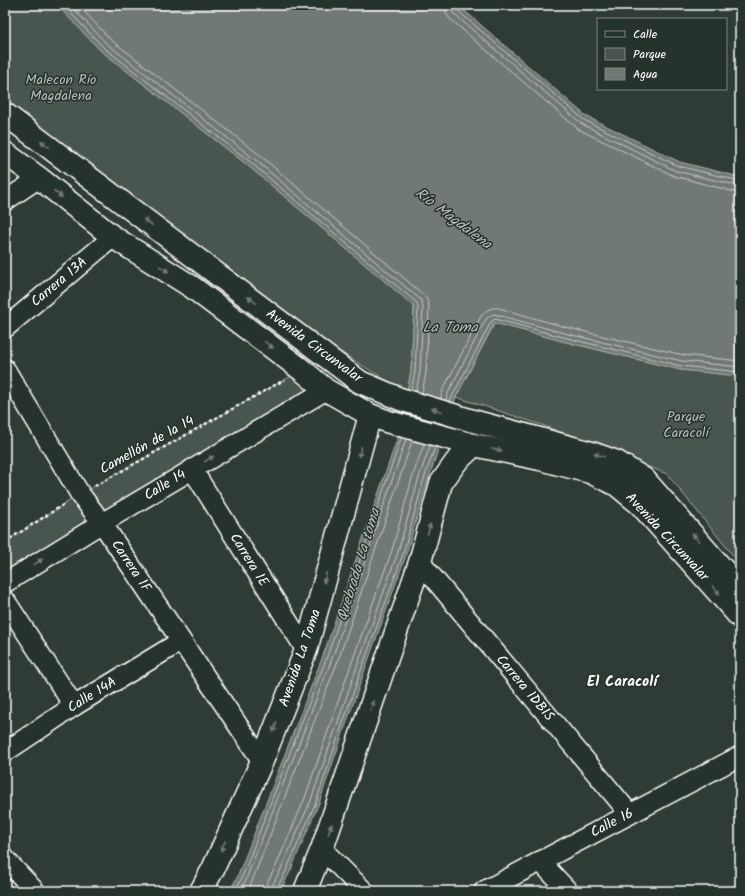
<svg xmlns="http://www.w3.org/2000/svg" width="745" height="896" viewBox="0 0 745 896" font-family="Kalam,sans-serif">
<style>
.green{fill:#4a544f;stroke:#a4aaa7}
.water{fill:#707975;stroke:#a9afac}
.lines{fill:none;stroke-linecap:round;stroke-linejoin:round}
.shore{stroke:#c6c9c8;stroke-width:1}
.minor-casing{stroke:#fff;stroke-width:22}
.major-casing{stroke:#fff;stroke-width:25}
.path{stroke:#fff;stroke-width:2.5;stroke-dasharray:3 3;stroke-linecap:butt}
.minor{stroke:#26332d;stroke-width:19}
.major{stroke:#26332d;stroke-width:22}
.oneway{fill:#727a76}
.labels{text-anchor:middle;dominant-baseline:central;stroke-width:3;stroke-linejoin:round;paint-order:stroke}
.park-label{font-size:14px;fill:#b7bbb9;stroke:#26332d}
.street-label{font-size:14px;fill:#fff;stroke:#26332d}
.water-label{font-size:15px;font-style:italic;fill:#b8bcba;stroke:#26332d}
.neighbourhood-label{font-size:15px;font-weight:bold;fill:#fff;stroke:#26332d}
</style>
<rect width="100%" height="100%" fill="#2f3b35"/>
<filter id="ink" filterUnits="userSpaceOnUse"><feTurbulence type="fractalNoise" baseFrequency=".025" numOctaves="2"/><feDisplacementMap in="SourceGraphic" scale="8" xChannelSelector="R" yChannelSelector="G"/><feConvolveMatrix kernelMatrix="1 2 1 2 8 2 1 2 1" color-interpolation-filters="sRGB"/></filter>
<g filter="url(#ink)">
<g class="green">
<path d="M5,5H57L100,50L246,164L414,306L411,371L407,393L232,285L5,115Z"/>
<path d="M495,323L562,341L681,370L740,376V564L667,474L542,425L456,397Z"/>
<path d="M302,370L326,390L5,583V542L80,494Z"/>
</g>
<path class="water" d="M57,5H458L586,116L680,162L740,177V376L681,370L562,341L494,323L456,397L428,480L406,555L362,678L319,803L290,872L280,891H229L237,878L324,653L398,436L411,371L414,306L246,164L100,50Z"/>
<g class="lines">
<g class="shore">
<path d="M63,5L103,47L249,161L417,303L418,307L415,372L411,390"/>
<path d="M70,5L106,43L252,157L421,300L423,306L420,372L416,391"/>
<path d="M78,5L110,39L256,152L425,296L428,302L429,307L426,373L422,393"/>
<path d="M445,5L446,13L449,18L578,129L674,176L735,192H740"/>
<path d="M451,5V10L454,14L582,124L676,171L740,186"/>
<path d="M456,5L457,10L584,120L678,166L740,181"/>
<path d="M440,399L443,390L481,316C486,310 491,307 499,308L565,327L683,355L740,361"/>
<path d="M446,400L448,393L486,319L490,316L494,314L564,333L682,361L740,367"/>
<path d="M450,402L453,395L491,322L495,319L563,337L681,366L740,372"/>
<path d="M234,891L241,880L328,654L401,438"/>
<path d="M240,891L245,882L333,656L406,439"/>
<path d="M247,891L251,884L339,658L412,441"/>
<path d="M266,891L267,883L276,866L305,798L348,673L392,550L413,475L424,444"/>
<path d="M272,891V886L281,869L311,800L354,675L398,552L419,477L430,446"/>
<path d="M277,891V888L286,871L316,802L359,676L403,554L424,479L435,447"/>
</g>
<defs>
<g id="minor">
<path d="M5,201L39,178"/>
<path d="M5,328L113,237"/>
<path d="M5,369L80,494L102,523L262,761"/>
<path d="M192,469L306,650"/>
<path d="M420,562L630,814"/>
<path d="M5,583L102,523L326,390"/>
<path d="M5,600L74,706"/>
<path d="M5,752L74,706L181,641"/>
<path d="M322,849L364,891"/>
<path d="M5,859L35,891"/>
<path d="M540,861L568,891"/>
<path d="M484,891L740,756"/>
</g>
<g id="major">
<path d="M5,114L360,382L400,399L473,421L592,453L617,462L644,479L740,589"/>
<path d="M5,153L39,178L113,237L192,287L302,370L326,390L370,415L389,422L474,445L540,459L590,472L617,485L640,504L740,617"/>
<path d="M201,891L213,869L262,761L306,650L370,415"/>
<path d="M305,891L322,849L420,562L441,483L456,462L474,445"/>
</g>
</defs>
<use href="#minor" class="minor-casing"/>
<use href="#major" class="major-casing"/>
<g class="path">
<path d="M95,486L284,380"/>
<path d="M5,542L66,503"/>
</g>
<use href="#minor" class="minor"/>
<use href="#major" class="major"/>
</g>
<defs><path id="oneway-solid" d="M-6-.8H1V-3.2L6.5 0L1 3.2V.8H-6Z"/></defs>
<g class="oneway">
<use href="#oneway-solid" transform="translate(45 144) rotate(-143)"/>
<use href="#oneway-solid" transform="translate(58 194) rotate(38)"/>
<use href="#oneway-solid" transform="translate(148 222) rotate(-143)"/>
<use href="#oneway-solid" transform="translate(164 269) rotate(32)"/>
<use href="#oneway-solid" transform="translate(252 300) rotate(-143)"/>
<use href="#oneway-solid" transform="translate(269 345) rotate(37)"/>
<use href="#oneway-solid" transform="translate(437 410) rotate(-163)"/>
<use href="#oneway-solid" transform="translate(497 450) rotate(12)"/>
<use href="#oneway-solid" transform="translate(360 452) rotate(105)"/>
<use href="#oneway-solid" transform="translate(599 455) rotate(-160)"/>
<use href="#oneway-solid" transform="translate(209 459) rotate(-31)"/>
<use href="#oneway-solid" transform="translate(429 529) rotate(-76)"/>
<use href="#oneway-solid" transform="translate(696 538) rotate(-131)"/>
<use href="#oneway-solid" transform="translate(38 562) rotate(-32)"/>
<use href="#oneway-solid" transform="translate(325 578) rotate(105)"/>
<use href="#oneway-solid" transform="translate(716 590) rotate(49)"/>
<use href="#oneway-solid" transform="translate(372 706) rotate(-71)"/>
<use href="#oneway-solid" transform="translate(275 727) rotate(112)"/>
<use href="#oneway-solid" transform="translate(330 829) rotate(-71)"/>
<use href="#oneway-solid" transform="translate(223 846) rotate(114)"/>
</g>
</g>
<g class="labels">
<g class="park-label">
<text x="61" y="80">Malecon Río<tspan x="61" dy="16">Magdalena</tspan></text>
<text x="686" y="417">Parque<tspan x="686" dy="16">Caracolí</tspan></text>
</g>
<g class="street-label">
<text transform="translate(59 282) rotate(-40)">Carrera 13A</text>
<text transform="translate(314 346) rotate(36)">Avenida Circunvalar</text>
<text transform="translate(147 445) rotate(-29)">Camellón de la 14</text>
<text transform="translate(165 485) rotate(-31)">Calle 14</text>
<text transform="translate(667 537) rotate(47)">Avenida Circunvalar</text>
<text transform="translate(249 560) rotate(58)">Carrera 1E</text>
<text transform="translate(131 566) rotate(56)">Carrera 1F</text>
<text transform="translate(300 658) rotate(-71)">Avenida La Toma</text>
<text transform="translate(525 688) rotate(50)">Carrera 1DBIS</text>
<text transform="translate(92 695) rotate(-32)">Calle 14A</text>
<text transform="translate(612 823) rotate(-28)">Calle 16</text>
</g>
<g class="water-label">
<text transform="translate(453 219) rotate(37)">Río Magdalena</text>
<text x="450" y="328">La Toma</text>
<text transform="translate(359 565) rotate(-73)">Quebrada La toma</text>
</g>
<g class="neighbourhood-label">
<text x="622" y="682">El Caracolí</text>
</g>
</g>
<rect width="745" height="896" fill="none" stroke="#26332d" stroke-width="20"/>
<rect x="10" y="10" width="725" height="876" fill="none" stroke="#fff" stroke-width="1.5" filter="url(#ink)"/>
<rect x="597" y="18" width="130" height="72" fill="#26332d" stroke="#7d8581"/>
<rect x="605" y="31" width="20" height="6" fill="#26332d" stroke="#7d8581"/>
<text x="633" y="38" font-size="12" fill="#ffffff">Calle</text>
<rect x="605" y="48" width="20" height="12" fill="#4a544f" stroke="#7d8581"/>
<text x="633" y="58" font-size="12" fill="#ffffff">Parque</text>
<rect x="605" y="68" width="20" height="12" fill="#707975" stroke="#7d8581"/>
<text x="633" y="78" font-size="12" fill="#ffffff">Agua</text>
</svg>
